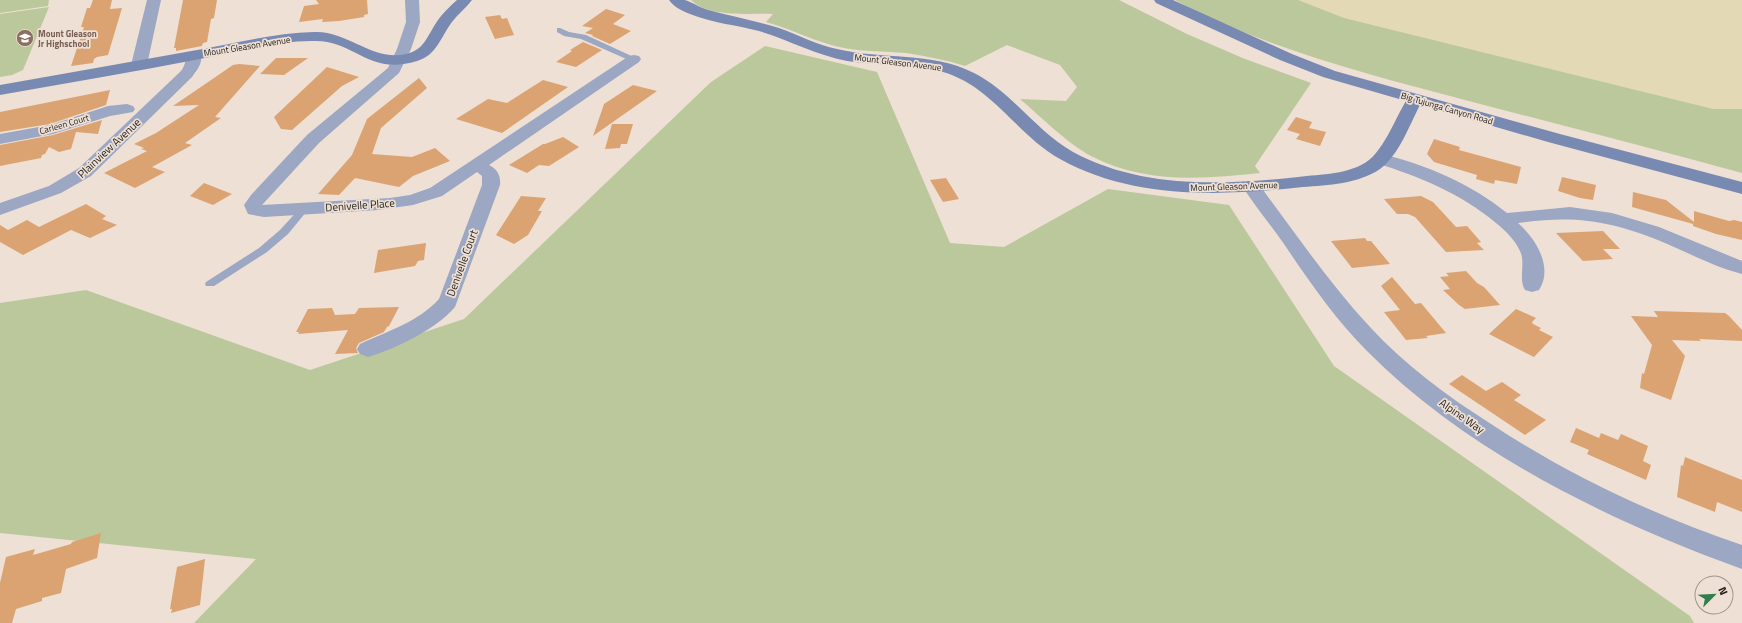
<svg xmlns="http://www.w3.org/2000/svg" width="1742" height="623" viewBox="0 0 1742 623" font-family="'Titillium Web',sans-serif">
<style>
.green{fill:#bac89c}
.sand{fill:#e3d9b4}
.building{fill:#dba372}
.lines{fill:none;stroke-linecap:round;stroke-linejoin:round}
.lane{fill:#9ba7c3;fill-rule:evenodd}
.street{fill:#9ba7c3;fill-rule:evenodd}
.secondary{fill:#798ab2;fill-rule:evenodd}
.labels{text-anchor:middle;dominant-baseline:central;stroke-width:3.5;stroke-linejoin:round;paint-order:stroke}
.far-education-label{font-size:9px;font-weight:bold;fill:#785e54;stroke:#eee0d4;text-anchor:start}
.far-street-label{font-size:9px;fill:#26211d;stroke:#eee0d4}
.street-label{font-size:11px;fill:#26211d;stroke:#eee0d4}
</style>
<rect width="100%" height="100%" fill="#eee0d4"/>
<g class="green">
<path d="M0,0H49L48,6L0,13Z"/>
<path d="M691,0H1119L1187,34L1245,59L1311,83L1255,166L1260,173C1202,179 1145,184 1091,156C1067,143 1041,117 1020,99L1066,101L1077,87L1060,65L1007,45L965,66C946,60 926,56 906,53C885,51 865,52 844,48C817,43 792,29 766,22L773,14C749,13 709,18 691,0Z"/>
<path d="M1175,0H1742V173C1650,148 1557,124 1465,100C1367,74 1264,48 1175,0Z"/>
<path d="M49,7L23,70L12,75L0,77V14Z"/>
<path d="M765,46L877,72L950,243L1004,247L1108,189L1229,205L1334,366L1690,616L1694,623H194L256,559L0,533V303L86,290L310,370L464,319L711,82Z"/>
</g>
<path class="sand" d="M1298,0H1742V109H1713L1344,18Z"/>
<g class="building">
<path d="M93,0H112L110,9L122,8L108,55L97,57L94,59L93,63L71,66L84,27H81L87,8H90Z"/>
<path d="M183,0H217L214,18L211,19L207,42L203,43L202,46L176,51V48H174Z"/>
<path d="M316,0H367L368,14L364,15V17L339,21L322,22L323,19L299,22L304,6L319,4Z"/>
<path d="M606,9L625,15L613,24L631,31L610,44L592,36L593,35L585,33L593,28L582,26Z"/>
<path d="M500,15L502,19L507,18L514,35L495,39L485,17Z"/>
<path d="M583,42L602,50L576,67L556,62L572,51L570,50Z"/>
<path d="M276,58H308L284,75L260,74Z"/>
<path d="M239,64L260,66L215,117L221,118L185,143L192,145L152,167L165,172L135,188L104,173L147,151L141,149L144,148L134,144L156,133L199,105L173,106L233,65Z"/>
<path d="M327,67L359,77L342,86L292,130L281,129L274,117Z"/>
<path d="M419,78L427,88L381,128L372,154L412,157L435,148L450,161L413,176L399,187L355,178L339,195L318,194L352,155L367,119Z"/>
<path d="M543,80L568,87L502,133L456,119L488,99L507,103Z"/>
<path d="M633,85L657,91L593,136L604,104Z"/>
<path d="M110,90L106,105L50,124L0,132V112Z"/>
<path d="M1296,117L1312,122L1309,128L1326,132L1320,146L1296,139L1300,134L1287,130Z"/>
<path d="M102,120L98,134L76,132L71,149L59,152L49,147L45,154L42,155L41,158L0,166V145L53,135Z"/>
<path d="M612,124H633L627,144H621L620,148L605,149Z"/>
<path d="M563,137L579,147L549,166L539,165L527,173L509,165L543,144H545Z"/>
<path d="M1434,139L1460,147L1459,150L1521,167L1517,184L1495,180L1494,184L1476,179L1477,175L1434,162L1427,154Z"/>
<path d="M1562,177L1596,185L1593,200L1580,198L1558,191Z"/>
<path d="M946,178L959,199L943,202L930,180Z"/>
<path d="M204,183L232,194L213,205L190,196Z"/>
<path d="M1633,192L1666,200L1694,222V211L1729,221L1734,220L1742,222V240L1716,234L1693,226V224L1632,207Z"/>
<path d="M521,196L546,198L538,211H542L528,235L514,244L496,235Z"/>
<path d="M1421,196L1433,202L1456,227L1467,226L1481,242L1477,243L1484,250L1446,252L1415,217L1408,214H1397L1384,199Z"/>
<path d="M86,204L106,216L102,219L117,225L90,238L71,230L23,255L0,242V225L8,230L27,220L39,227Z"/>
<path d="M1603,231L1620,249H1603L1613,259L1583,261L1556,233Z"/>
<path d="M1365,238L1367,241H1371L1390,264L1352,268L1331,241Z"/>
<path d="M426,243L424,260L418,261L415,266L374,273L378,250Z"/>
<path d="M1466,271L1477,283L1484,287L1500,305L1465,309L1459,305L1443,290L1450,289L1440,277L1449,276L1446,273Z"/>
<path d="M1392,277L1415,304L1421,303L1446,333L1426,336L1428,338L1406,340L1384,312L1400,310L1381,286Z"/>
<path d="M399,307L389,326L387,327L384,332L359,343L356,348L358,353L335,354L348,330L298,334L299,332H296L308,309L332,308L335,315L355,314L359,308Z"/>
<path d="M1516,309L1536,318L1532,322L1533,324L1541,328L1539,330L1553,337L1534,357L1489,334Z"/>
<path d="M1654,311L1725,313L1729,316L1742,330V341L1699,339L1701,341L1672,340L1685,356L1671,400L1640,388L1642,373L1644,374L1652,345L1631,316L1658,317Z"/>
<path d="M1462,375L1486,391L1502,382L1521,395L1514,400L1546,420L1525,435L1449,384Z"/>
<path d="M1576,428L1599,438L1601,433L1618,440L1621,434L1648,446L1643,461L1651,465L1646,480L1587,454L1589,450L1570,442Z"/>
<path d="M1685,457L1742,480V512L1717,502L1715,512L1677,497L1681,465L1683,466Z"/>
<path d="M101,533L97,558L66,569L61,593L42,598V601L16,609L12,623H0V583L6,557L35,549L33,555L71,544L72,542Z"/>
<path d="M205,559L200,605L171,613L172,609H170L177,567Z"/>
</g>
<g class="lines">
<g class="lane">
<path d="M557,28H560L569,32L586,35L638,59L634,61H631L581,39L564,36L557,32Z"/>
<path d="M304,206L307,207L309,209L307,211L288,234L267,252L214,286H206L205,284L206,282L259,248L280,230L301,207Z"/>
</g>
<g class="street">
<path d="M147,0H161L147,65L144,68L139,70L134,68L131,65Z"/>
<path d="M405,0H419L420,22L411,49L399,73L319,143L262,205L390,198L410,195L430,188L629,56L634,55L639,56L641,59L639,62L489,165C497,169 501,175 500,185L455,307C435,330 397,348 368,357L360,354L357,349L360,344C388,331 418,322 439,299L482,185V176L477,172L442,196L413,205L378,210L264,217L248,214L244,205L251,195L307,135L388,68L397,49L406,22Z"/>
<path d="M194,51L199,52C205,61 197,70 192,77L91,176L61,193L0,215V203L49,186L79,168L181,71C186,65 185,58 189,52Z"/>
<path d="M127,104L133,106L135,109L133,112L110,116L53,134L0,144V134L50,125L108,106Z"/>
<path d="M1382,154C1427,165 1471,184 1507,213L1570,207L1612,213L1659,227L1742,261V274C1715,267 1691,254 1665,243C1611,221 1577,215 1518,223C1535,238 1554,267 1539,290L1532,292L1525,290C1518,279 1526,263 1520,251C1515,240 1506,231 1496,223C1460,193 1420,177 1376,163L1373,159L1376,155Z"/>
<path d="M1251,181L1257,182C1294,231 1328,282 1370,327C1405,365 1447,396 1491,424C1569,475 1653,515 1742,545V569C1609,521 1467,452 1367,351C1335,319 1309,281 1284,244C1270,224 1255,206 1242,186L1245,182Z"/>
</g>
<g class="secondary">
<path d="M457,0H472C466,8 458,14 452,22C440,38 437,55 417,61C369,76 355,41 316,41C277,40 237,52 200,59C133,72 66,83 0,95V85C66,73 132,62 197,50C236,43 275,33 314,32C347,30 373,62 406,54C425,50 428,34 438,20C443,13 450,6 457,0Z"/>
<path d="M669,0C674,0 681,0 685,0C694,3 702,9 712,11C734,17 757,21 779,28C799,35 817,45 837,49C882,60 931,51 974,73C1012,92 1036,131 1073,152C1142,189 1222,185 1298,177C1321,174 1349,175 1369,160C1385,147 1395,119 1406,101L1323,77L1280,60L1156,3L1154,0H1173L1292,54L1335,71L1560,134L1742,182V194L1548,142L1420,105C1409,126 1399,155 1380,169C1358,184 1328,185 1303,187C1222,196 1134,200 1060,159C1017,135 992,86 943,72C912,63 878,66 847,61C816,55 789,40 759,31C736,25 712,23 690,14C682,11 674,7 669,0Z"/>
</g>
</g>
<defs>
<symbol id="school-disc" viewBox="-11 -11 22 22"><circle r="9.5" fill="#8d6e63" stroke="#eee0d4"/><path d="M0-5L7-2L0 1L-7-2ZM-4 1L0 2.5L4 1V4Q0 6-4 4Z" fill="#fff"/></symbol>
</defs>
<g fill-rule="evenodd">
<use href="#school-disc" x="15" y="28" width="20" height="20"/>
</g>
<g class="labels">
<g class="far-education-label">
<text x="38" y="33">Mount Gleason<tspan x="38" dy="10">Jr Highschool</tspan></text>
</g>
<g class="far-street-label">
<text transform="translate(247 46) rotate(-9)">Mount Gleason Avenue</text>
<text transform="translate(898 62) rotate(7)">Mount Gleason Avenue</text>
<text transform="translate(1447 108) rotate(16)">Big Tujunga Canyon Road</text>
<text transform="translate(64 124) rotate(-16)">Carleen Court</text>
<text transform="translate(1234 186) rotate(-2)">Mount Gleason Avenue</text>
</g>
<g class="street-label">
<text transform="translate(109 148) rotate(-43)">Plainview Avenue</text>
<text transform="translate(360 205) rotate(-4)">Denivelle Place</text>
<text transform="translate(462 263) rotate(-70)">Denivelle Court</text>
<text transform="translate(1462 416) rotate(35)">Alpine Way</text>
</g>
</g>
<g transform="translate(1714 595) rotate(66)"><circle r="19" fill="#eee0d4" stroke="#9e948b"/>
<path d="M0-3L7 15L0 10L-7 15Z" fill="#307d4d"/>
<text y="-6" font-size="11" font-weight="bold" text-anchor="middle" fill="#26211d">N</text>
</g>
</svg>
